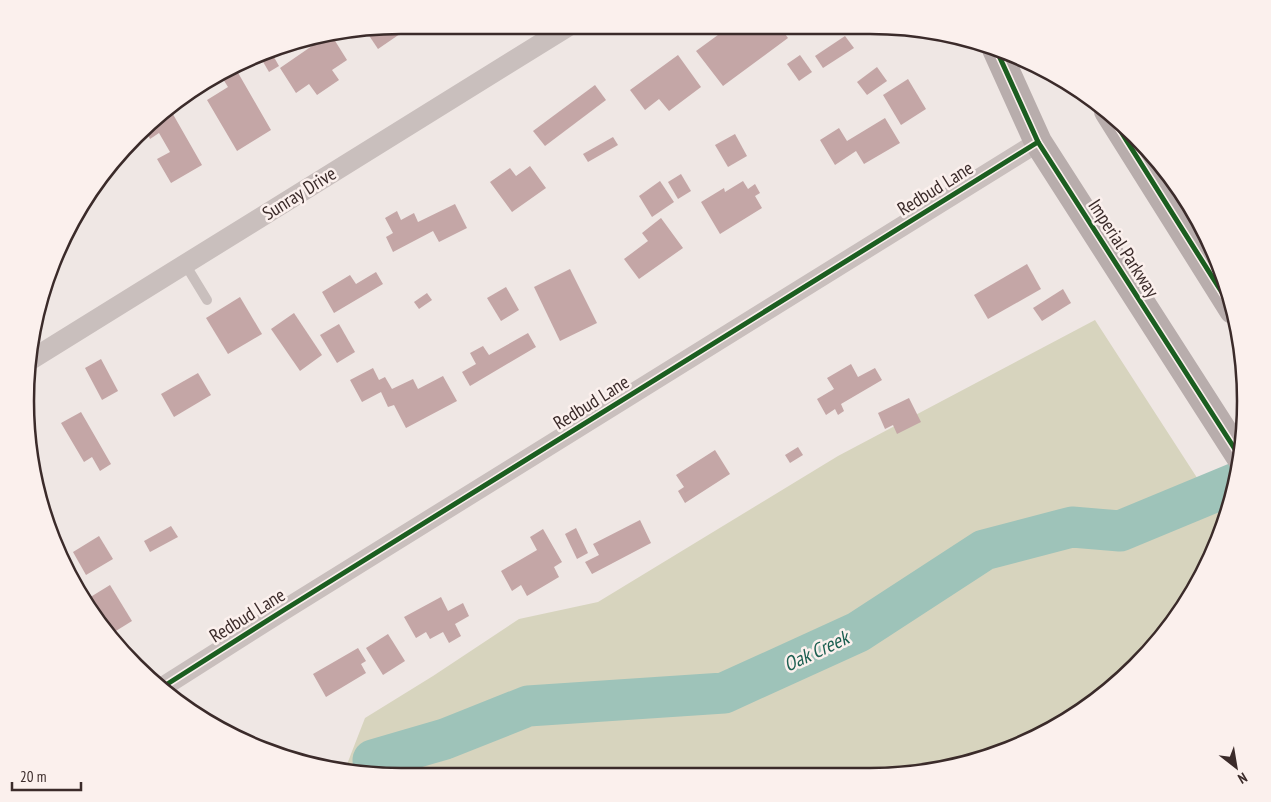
<svg xmlns="http://www.w3.org/2000/svg" width="1271" height="802" viewBox="0 0 1271 802" font-family="'PT Sans Narrow',sans-serif">
<style>
.green{fill:#d7d4be}
.lines{fill:none;stroke-linecap:round;stroke-linejoin:round}
.river{stroke:#9ec3b9;stroke-width:41}
.building{fill:#c4a6a6}
.service{stroke:#c9bfbd;stroke-width:10}
.minor{stroke:#c9bfbd;stroke-width:20}
.primary{stroke:#b8adac;stroke-width:28}
.cycleway-casing{stroke:#fbf0ed;stroke-width:8}
.cycleway{stroke:#1b5e20;stroke-width:5}
.labels{text-anchor:middle;dominant-baseline:central;stroke-width:5;stroke-linejoin:round;paint-order:stroke}
.street-label{font-size:19px;fill:#3b2b2a;stroke:#fbf0ed}
.water-label{font-size:20px;font-style:italic;fill:#1c5f51;stroke:#fbf0ed}
.rim{fill:none;stroke:#3b2b2a;stroke-width:2.5}
</style>
<rect width="100%" height="100%" fill="#efe7e4"/>
<path class="green" d="M1095,320L1225,521L1207,568L1168,630L1099,699L1037,738L968,764L895,776L352,774L344,772L365,718L433,676L519,619L598,602L838,456Z"/>
<g class="lines">
<path class="river" d="M373,760L445,739L528,706L724,693L858,632L984,550L1072,527L1120,531L1236,483"/>
</g>
<g class="building">
<path d="M401,25H413L378,49L366,31Z"/>
<path d="M718,27H780L788,38L723,86L696,51L722,32Z"/>
<path d="M332,36L347,60L332,70L339,80L317,95L309,84L296,93L280,68L325,37Z"/>
<path d="M845,36L854,48L823,68L815,56Z"/>
<path d="M270,50L279,66L269,72L259,55Z"/>
<path d="M678,55L701,87L669,111L659,99L645,110L630,90Z"/>
<path d="M800,55L812,72L799,81L787,64Z"/>
<path d="M877,67L887,81L867,95L857,82Z"/>
<path d="M237,71L271,130L237,151L207,100L228,87L223,79Z"/>
<path d="M908,79L926,109L901,125L883,95Z"/>
<path d="M595,85L606,100L545,146L533,131Z"/>
<path d="M170,109L202,165L171,183L157,159L170,152L159,133L150,139L146,131Z"/>
<path d="M885,118L900,143L864,164L856,151L835,165L820,140L839,128L847,141Z"/>
<path d="M735,134L747,156L728,167L715,145Z"/>
<path d="M613,137L618,145L588,162L583,154Z"/>
<path d="M530,166L546,188L512,212L490,182L510,168L516,176Z"/>
<path d="M681,174L691,191L678,199L668,182Z"/>
<path d="M660,181L674,202L652,217L639,196Z"/>
<path d="M743,181L748,189L755,184L760,193L755,196L762,208L720,234L701,202L724,188L725,192Z"/>
<path d="M455,204L467,228L439,242L433,231L393,252L386,237L393,233L385,218L397,211L401,220L414,213L418,222Z"/>
<path d="M661,218L683,248L639,279L624,259L648,241L642,233Z"/>
<path d="M1027,264L1041,289L988,319L974,295Z"/>
<path d="M570,269L597,323L560,341L534,287Z"/>
<path d="M376,272L383,284L334,313L322,292L350,275L356,284Z"/>
<path d="M506,287L519,310L501,321L487,298Z"/>
<path d="M1063,289L1071,303L1042,321L1033,308Z"/>
<path d="M427,293L432,300L419,309L414,302Z"/>
<path d="M240,297L262,334L228,354L206,318Z"/>
<path d="M294,313L322,355L300,371L271,329Z"/>
<path d="M339,324L355,352L337,363L320,335Z"/>
<path d="M528,333L536,347L470,386L462,372L476,364L470,353L483,346L489,355Z"/>
<path d="M101,359L118,391L102,400L85,368Z"/>
<path d="M851,364L858,377L875,368L882,380L841,404L844,411L838,415L835,409L826,415L817,399L834,389L827,378Z"/>
<path d="M373,368L379,380L385,377L392,389L413,379L418,389L443,376L457,401L406,428L394,405L388,407L381,392L362,402L350,380Z"/>
<path d="M198,373L211,395L174,417L161,394Z"/>
<path d="M909,398L921,422L897,434L893,425L885,429L878,413Z"/>
<path d="M81,412L111,464L100,471L92,457L84,462L61,423Z"/>
<path d="M798,447L803,455L790,463L785,455Z"/>
<path d="M715,450L730,474L685,503L678,491L684,487L676,475Z"/>
<path d="M640,520L651,543L592,574L585,562L599,555L593,544Z"/>
<path d="M171,526L178,537L150,552L144,541Z"/>
<path d="M576,528L588,553L577,559L565,534Z"/>
<path d="M543,529L562,562L554,567L559,577L527,596L521,585L512,591L501,571L537,550L530,537Z"/>
<path d="M99,536L113,559L86,575L73,552Z"/>
<path d="M110,585L132,621L111,634L89,610L84,601Z"/>
<path d="M441,597L448,611L463,603L469,616L455,624L461,636L449,643L443,632L430,639L426,632L416,638L404,617Z"/>
<path d="M388,634L405,661L383,675L366,648Z"/>
<path d="M358,648L366,661L361,664L366,673L326,697L313,674Z"/>
</g>
<g class="lines">
<path class="service" d="M185,264L207,300"/>
<g class="minor">
<path d="M29,361L569,26"/>
<path d="M161,688L284,610L1038,142"/>
</g>
<g class="primary">
<path d="M996,49L1038,142L1240,457"/>
<path d="M1108,111L1233,310"/>
</g>
<defs>
<g id="cycleway">
<path d="M996,49L1038,142L1240,457"/>
<path d="M1108,111L1233,310"/>
<path d="M161,688L284,610L1038,142"/>
</g>
</defs>
<use href="#cycleway" class="cycleway-casing"/>
<use href="#cycleway" class="cycleway"/>
</g>
<g class="labels">
<g class="street-label">
<text transform="translate(935 188) rotate(-32)">Redbud Lane</text>
<text transform="translate(299 193) rotate(-32)">Sunray Drive</text>
<text transform="translate(1124 248) rotate(57)">Imperial Parkway</text>
<text transform="translate(591 402) rotate(-32)">Redbud Lane</text>
<text transform="translate(247 615) rotate(-32)">Redbud Lane</text>
</g>
<g class="water-label">
<text transform="translate(816 651) rotate(-25)">Oak Creek</text>
</g>
</g>
<path d="M0 0H1271V802H0ZM401 34H870A367 367 0 0 1 1237 401V401A367 367 0 0 1 870 768H401A367 367 0 0 1 34 401V401A367 367 0 0 1 401 34Z" fill="#fbf0ed" fill-rule="evenodd"/>
<path class="rim" d="M401 34H870A367 367 0 0 1 1237 401V401A367 367 0 0 1 870 768H401A367 367 0 0 1 34 401V401A367 367 0 0 1 401 34Z"/>
<g transform="translate(1236 767) rotate(149)" stroke="#fbf0ed" stroke-width="4" paint-order="stroke">
<path d="M0-4L9 19L0 12L-9 19Z" fill="#3b2b2a"/>
<text y="-8" font-size="14" font-weight="bold" text-anchor="middle" fill="#3b2b2a">N</text>
</g>
<path d="M12 782v8h69v-8" fill="none" stroke="#3b2b2a" stroke-width="2.5"/>
<text x="20" y="782" font-size="15" fill="#3b2b2a" stroke="#fbf0ed" stroke-width="4" paint-order="stroke">20 m</text>
</svg>
